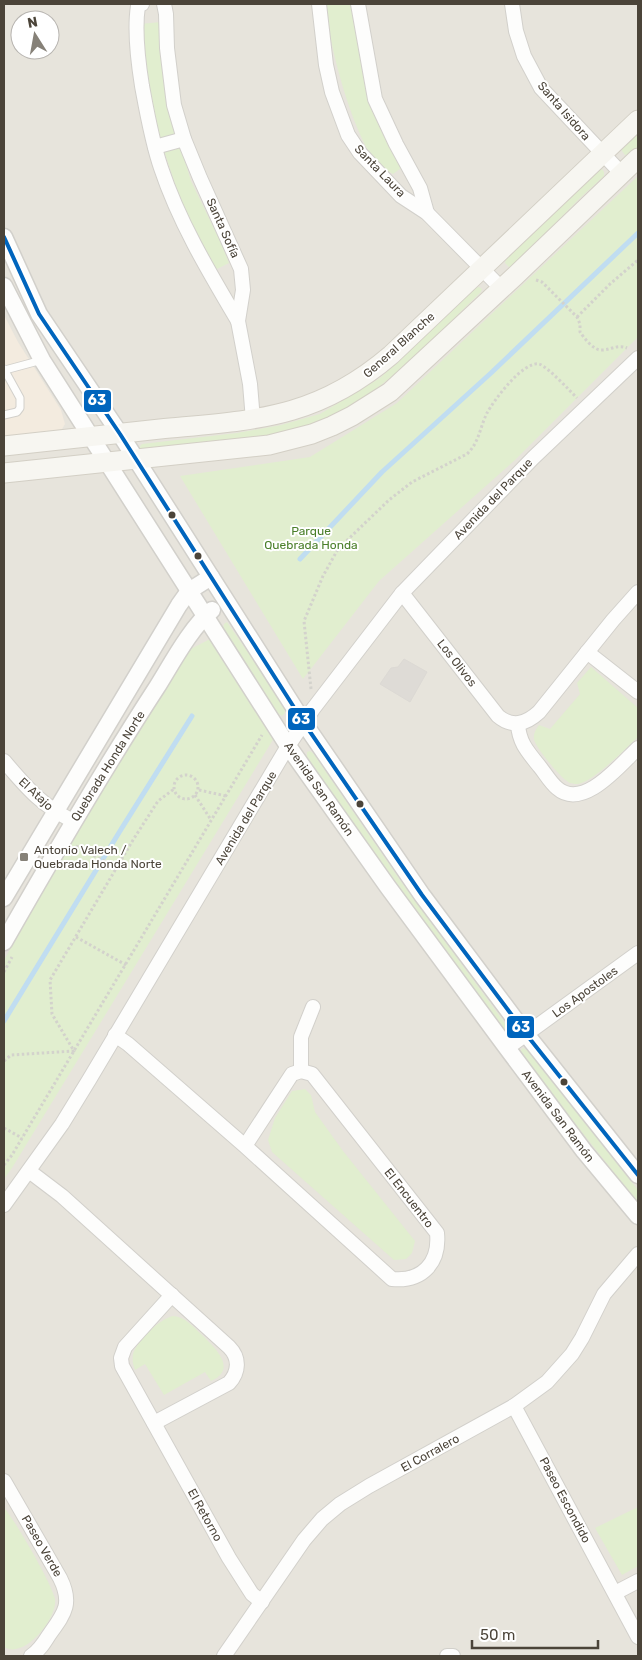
<svg xmlns="http://www.w3.org/2000/svg" width="642" height="1660" viewBox="0 0 642 1660" font-family="Rubik,sans-serif">
<style>
.residential{fill:#e7e4dc;fill-rule:evenodd}
.commercial{fill:#f3ebdf}
.green{fill:#e1eecf}
.lines{fill:none;stroke-linecap:round;stroke-linejoin:round}
.stream{stroke:#c0ddf1;stroke-width:5}
.building{fill:#dedbd6;stroke:#dcd9d4}
.service-casing{stroke:#d2d0cb;stroke-width:9}
.minor-casing{stroke:#d2d0cb;stroke-width:16}
.tertiary-casing{stroke:#d2d0cb;stroke-width:19}
.secondary-casing{stroke:#d3cfc5;stroke-width:21}
.path{stroke:#d3d2cc;stroke-width:3;stroke-dasharray:2.5 2.5;stroke-linecap:butt}
.service{stroke:#fdfdfc;stroke-width:7}
.minor{stroke:#fdfdfc;stroke-width:14}
.tertiary{stroke:#fdfdfc;stroke-width:16}
.secondary{stroke:#f7f6f1;stroke-width:19}
.bus-1-casing{stroke:#fff;stroke-width:8}
.bus-1{stroke:#0065bd;stroke-width:4}
.bus-dot{fill:#4b4439;stroke:#fff;stroke-width:2}
.poi-dot{fill:#868178;stroke:#fff;stroke-width:2}
.labels{text-anchor:middle;dominant-baseline:central;stroke-width:4;stroke-linejoin:round;paint-order:stroke}
.street-label{font-size:12px;fill:#4b4439;stroke:#fff}
.park-label{font-size:12px;fill:#4a7f2a;stroke:#fff}
.poi-label{font-size:12px;fill:#4b4439;stroke:#fff;text-anchor:start}
.line-badge{stroke:#fff;stroke-width:2}
.badge-label{font-size:14px;text-anchor:middle;font-weight:bold;fill:#fff}
</style>
<rect width="100%" height="100%" fill="#f4f2ee"/>
<path class="residential" d="M4,4H638V1656H4ZM20,20H50V50H20Z"/>
<path class="commercial" d="M4,315L18,342L61,410L65,424L62,429L57,433L4,441Z"/>
<g class="green">
<path d="M326,4H352L369,99L404,166L393,174C389,172 384,169 380,166C354,142 327,39 326,4Z"/>
<path d="M161,22L169,108L191,181L222,245L229,263L217,269L207,260L186,217L152,115L140,24Z"/>
<path d="M638,133V146L629,154L625,155L622,151V148Z"/>
<path d="M602,169L604,172V176L580,198L515,264L509,267L505,263L506,259L598,170Z"/>
<path d="M638,176V337L515,460L379,581L303,679L180,476L310,457L397,403Z"/>
<path d="M479,287L482,289L481,292C431,340 375,403 309,427C283,436 254,439 227,441C198,444 169,447 140,450L139,447L142,444L237,433L281,425L320,414L380,378L475,288Z"/>
<path d="M227,622L284,705L285,713L282,716L276,712L223,628L224,624Z"/>
<path d="M210,639L277,733L12,1168L4,1179V960L72,839L187,651Z"/>
<path d="M591,667L638,708V737C625,749 594,781 578,784C574,784 570,784 567,781C560,777 535,747 534,739C533,734 536,729 539,725L550,729L580,694L577,683Z"/>
<path d="M310,751L313,753L400,880L510,1030L511,1035L508,1036L370,852L307,757V752Z"/>
<path d="M523,1048L527,1050L638,1190V1203L520,1054L519,1052Z"/>
<path d="M305,1089L311,1095L315,1112L343,1151L415,1241L412,1253L406,1259L394,1260L272,1152L268,1140L275,1118L292,1091Z"/>
<path d="M173,1316C186,1317 193,1327 202,1335C214,1347 239,1369 211,1381L205,1372L164,1395L145,1364L135,1370C133,1365 132,1360 133,1354C137,1341 159,1319 173,1316Z"/>
<path d="M638,1507V1566L622,1575L595,1528Z"/>
<path d="M4,1508C14,1518 53,1586 55,1599C58,1618 24,1660 4,1647Z"/>
</g>
<g class="lines">
<g class="stream">
<path d="M300,559L382,472L491,373L638,233"/>
<path d="M4,1021L120,831L192,716"/>
</g>
</g>
<path class="building" d="M404,659L427,672L410,702L380,684L391,668L398,667Z"/>
<g class="lines">
<defs>
<g id="service">
<path d="M4,369L20,398V408L17,412L4,415"/>
<path d="M5,370L42,360"/>
</g>
<g id="minor">
<path d="M142,4L138,6C134,31 138,61 142,86C147,113 152,142 161,168C179,222 209,272 238,321"/>
<path d="M164,4L166,14L167,48L174,105L184,139L200,178L241,269L243,290L238,321L250,384L253,420"/>
<path d="M319,4L326,65L332,92L348,135L360,153L401,196L427,213L501,288"/>
<path d="M358,4L375,99L396,144L420,188L427,213"/>
<path d="M512,4L516,31L524,56L541,88L622,174"/>
<path d="M155,147L184,139"/>
<path d="M402,593L498,716C512,728 526,724 539,712L613,620L638,592"/>
<path d="M587,652L638,692"/>
<path d="M518,724C519,743 528,752 540,767C545,773 550,782 557,788C583,811 620,765 638,748"/>
<path d="M4,761C27,788 41,805 73,821"/>
<path d="M115,1035L128,1044L245,1146L392,1279C422,1282 440,1263 437,1233L312,1074L301,1071L292,1074L245,1146"/>
<path d="M507,1048L638,953"/>
<path d="M301,1071V1037L313,1007"/>
<path d="M29,1171L62,1196L229,1347C240,1358 239,1372 229,1383L154,1423"/>
<path d="M4,1205L62,1124L89,1080L288,746L313,709L402,593L533,458L638,358"/>
<path d="M172,1295L125,1347L121,1358L122,1366L229,1558L252,1594L262,1602"/>
<path d="M514,1406L638,1637"/>
<path d="M4,1481L60,1578C73,1604 64,1614 49,1635C44,1643 39,1651 31,1656"/>
<path d="M615,1593L638,1581"/>
<path d="M224,1656L304,1540L322,1519L340,1504L369,1486L514,1406L547,1382L572,1354L582,1338L604,1294L638,1254"/>
<path d="M447,1656H453"/>
</g>
<g id="tertiary">
<path d="M4,237L39,314L120,434L304,723L422,895L526,1034L638,1175"/>
<path d="M4,286L42,360L288,746L388,887L507,1048L584,1151L638,1216"/>
<path d="M4,898L179,605L189,591L211,577"/>
<path d="M4,942C53,856 103,770 157,687C172,663 191,627 212,610"/>
</g>
<g id="secondary">
<path d="M4,446C56,440 108,435 160,429C253,420 315,420 391,355L638,120"/>
<path d="M4,473L269,445L312,434L332,426L352,416L390,392L515,276L638,158"/>
</g>
</defs>
<use href="#service" class="service-casing"/>
<use href="#minor" class="minor-casing"/>
<use href="#tertiary" class="tertiary-casing"/>
<use href="#secondary" class="secondary-casing"/>
<g class="path">
<path d="M536,280L542,282L577,317L580,324V332C584,338 594,351 602,350C611,350 617,344 627,348"/>
<path d="M577,317L610,284L638,260"/>
<path d="M311,689L304,621L323,576L338,549L389,500L412,482L467,454C479,443 480,427 487,413C494,400 523,361 539,364C547,366 570,391 577,398"/>
<circle cx="186" cy="787" r="12"/>
<path d="M199,790L226,796"/>
<path d="M195,795L211,820"/>
<path d="M76,846L117,868"/>
<path d="M76,937L126,965"/>
<path d="M4,972L12,957"/>
<path d="M4,1061L11,1055L74,1051L52,1014L50,980L133,840L158,801L174,789"/>
<path d="M4,1128L22,1138"/>
<path d="M4,1165L12,1155L262,735"/>
</g>
<use href="#service" class="service"/>
<use href="#minor" class="minor"/>
<use href="#tertiary" class="tertiary"/>
<use href="#secondary" class="secondary"/>
<defs>
<path id="bus-1" d="M4,237L39,314L120,434L304,723L422,895L526,1034L638,1175"/>
</defs>
<use href="#bus-1" class="bus-1-casing"/>
<use href="#bus-1" class="bus-1"/>
</g>
<g class="bus-dot">
<circle cx="172" cy="515" r="4.5"/>
<circle cx="198" cy="556" r="4.5"/>
<circle cx="360" cy="804" r="4.5"/>
<circle cx="564" cy="1082" r="4.5"/>
</g>
<rect class="poi-dot" x="19" y="852" width="10" height="10" rx="2.5"/>
<g class="labels">
<g class="street-label">
<text transform="translate(564 111) rotate(49)">Santa Isidora</text>
<text transform="translate(380 171) rotate(46)">Santa Laura</text>
<text transform="translate(223 228) rotate(66)">Santa Sofía</text>
<text transform="translate(399 345) rotate(-42)">General Blanche</text>
<text transform="translate(493 499) rotate(-46)">Avenida del Parque</text>
<text transform="translate(457 663) rotate(52)">Los Olivos</text>
<text transform="translate(108 766) rotate(-58)">Quebrada Honda Norte</text>
<text transform="translate(319 789) rotate(55)">Avenida San Ramón</text>
<text transform="translate(36 794) rotate(43)">El Atajo</text>
<text transform="translate(246 818) rotate(-59)">Avenida del Parque</text>
<text transform="translate(585 992) rotate(-36)">Los Apostoles</text>
<text transform="translate(558 1116) rotate(53)">Avenida San Ramón</text>
<text transform="translate(409 1198) rotate(52)">El Encuentro</text>
<text transform="translate(430 1453) rotate(-29)">El Corralero</text>
<text transform="translate(565 1500) rotate(62)">Paseo Escondido</text>
<text transform="translate(205 1515) rotate(61)">El Retorno</text>
<text transform="translate(42 1546) rotate(60)">Paseo Verde</text>
</g>
<g class="park-label">
<text x="311" y="531">Parque<tspan x="311" dy="14">Quebrada Honda</tspan></text>
</g>
<g class="poi-label">
<text x="34" y="850">Antonio Valech /<tspan x="34" dy="14">Quebrada Honda Norte</tspan></text>
</g>
</g>
<g class="line-badge">
<rect x="83" y="389" width="29" height="24" rx="5" fill="#0065bd"/>
<rect x="287" y="707" width="29" height="24" rx="5" fill="#0065bd"/>
<rect x="506" y="1015" width="29" height="24" rx="5" fill="#0065bd"/>
</g>
<g class="badge-label">
<text x="97" y="405">63</text>
<text x="301" y="724">63</text>
<text x="521" y="1032">63</text>
</g>
<rect width="642" height="1660" fill="none" stroke="#4b4439" stroke-width="10"/>
<g transform="translate(35 35) rotate(349)"><circle r="24" fill="#ffffff" stroke="#b7b4b0"/>
<path d="M0-4L9 19L0 12L-9 19Z" fill="#868178"/>
<text y="-8" font-size="14" font-weight="bold" text-anchor="middle" fill="#4b4439">N</text>
</g>
<path d="M472 1640v8h126v-8" fill="none" stroke="#4b4439" stroke-width="2.5"/>
<text x="480" y="1640" font-size="15" fill="#4b4439" stroke="#ffffff" stroke-width="4" paint-order="stroke">50 m</text>
</svg>
